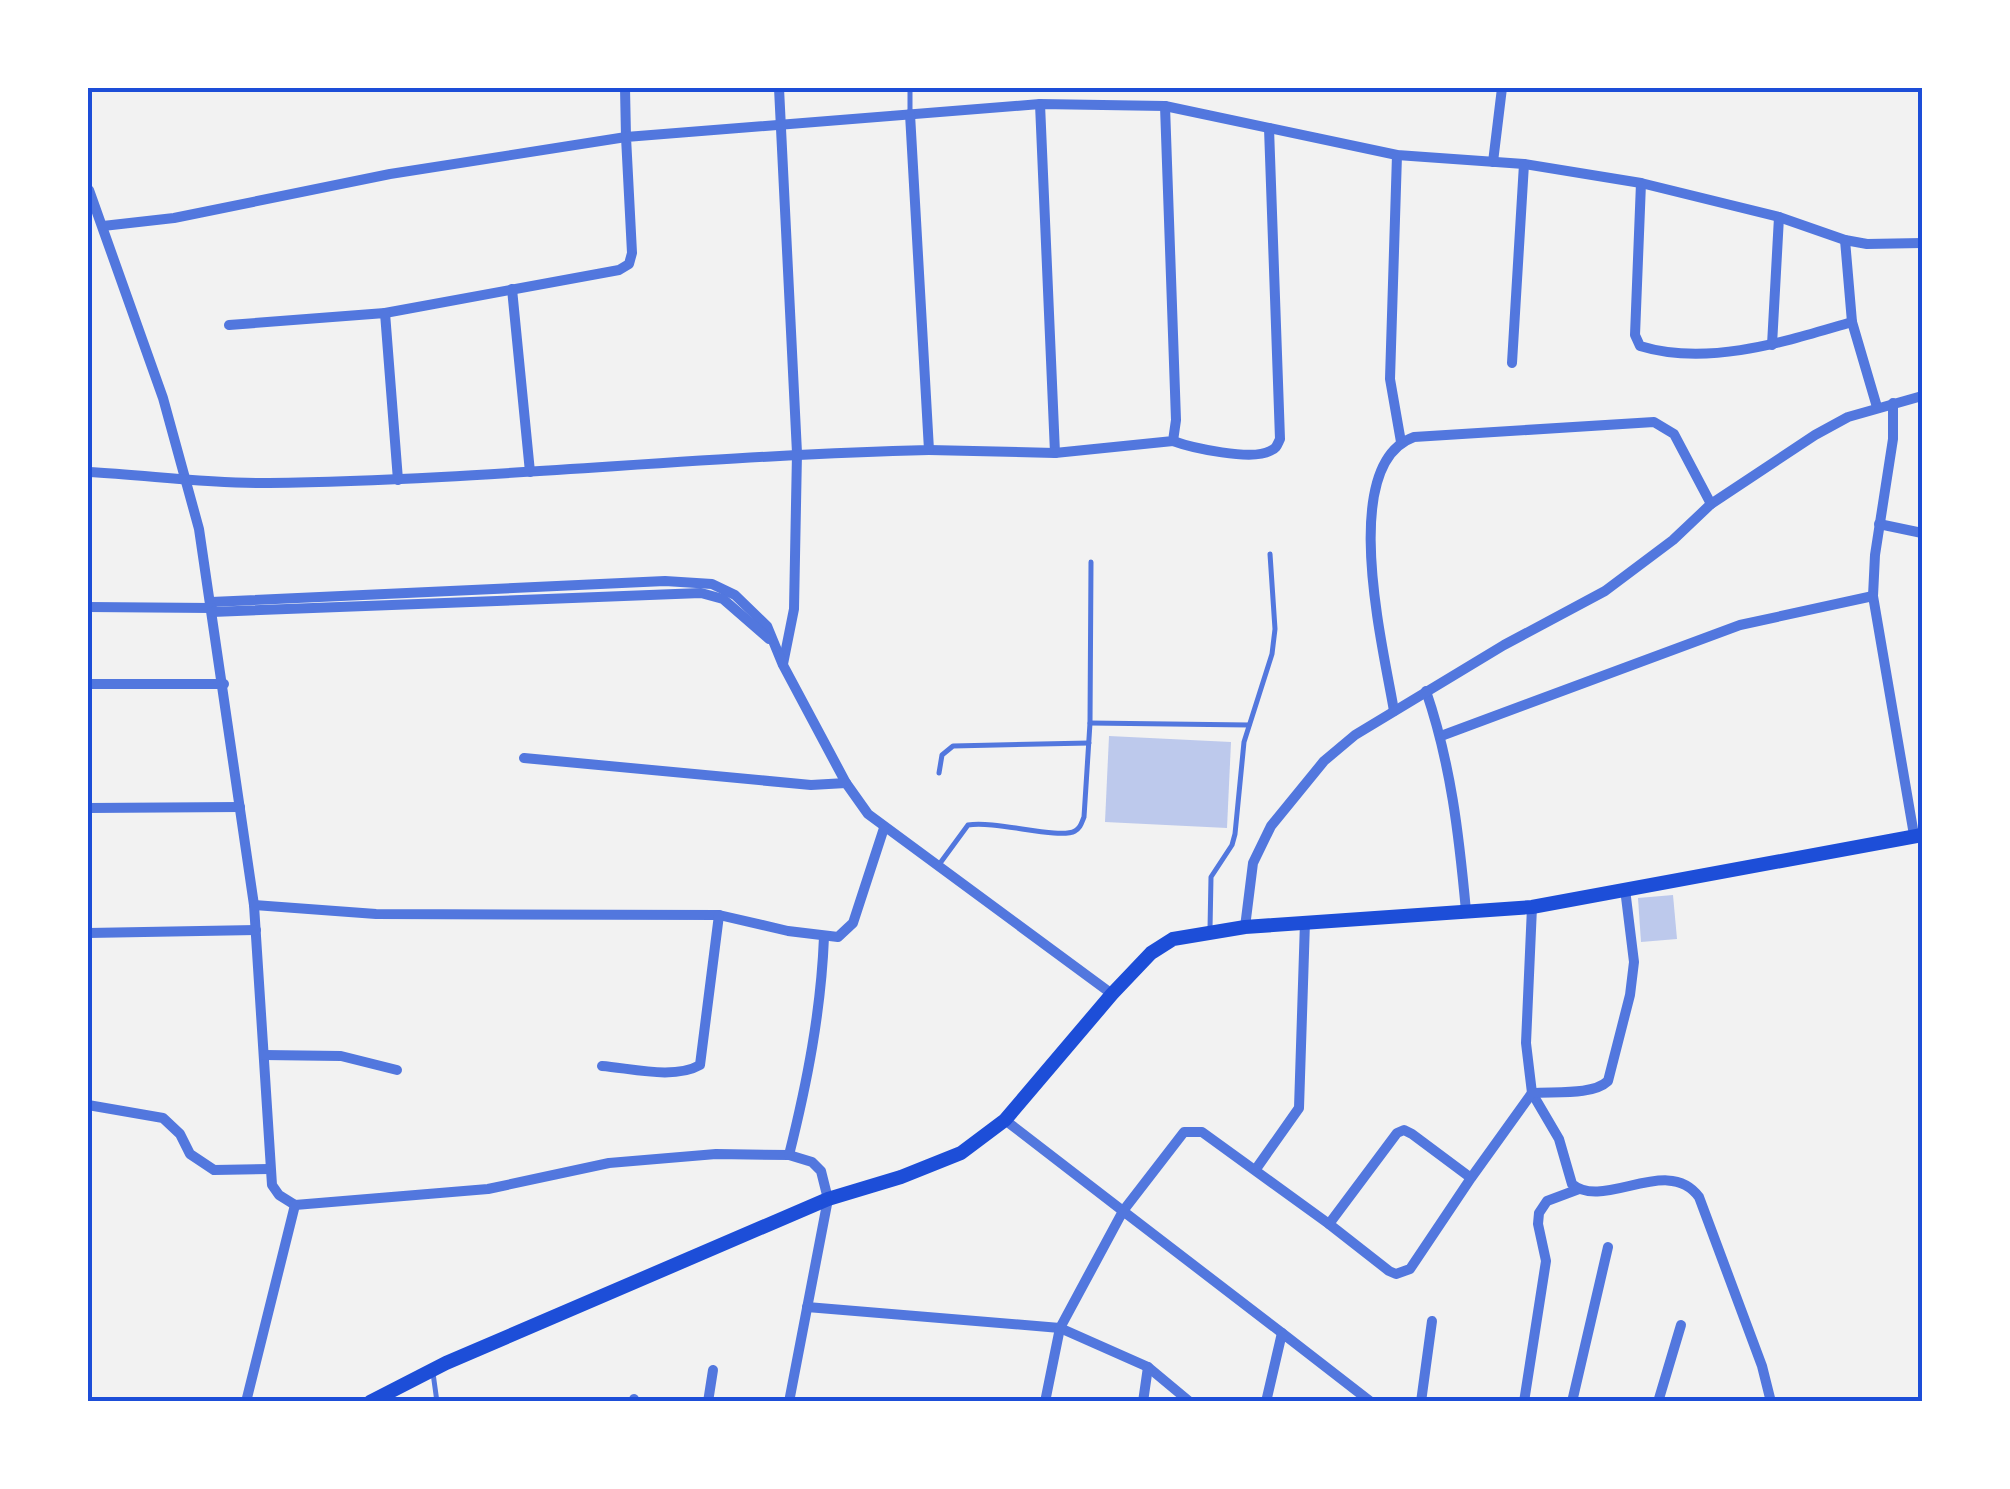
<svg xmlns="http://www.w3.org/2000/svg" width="2010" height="1489" viewBox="0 0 2010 1489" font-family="Arial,sans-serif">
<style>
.building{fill:#bdc9ec}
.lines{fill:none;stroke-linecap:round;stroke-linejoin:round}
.service{stroke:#5277de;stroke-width:5}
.minor{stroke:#5277de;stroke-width:10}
.secondary{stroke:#1d4ed8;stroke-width:14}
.neatline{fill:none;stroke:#1d4ed8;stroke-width:4}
</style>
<rect width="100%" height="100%" fill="#f2f2f2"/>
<g class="building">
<path d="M1109,736L1231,742L1227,828L1105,822Z"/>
<path d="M1673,895L1677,939L1641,942L1638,898Z"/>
</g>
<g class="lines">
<g class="service">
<path d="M910,88V114"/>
<path d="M1090,723L1249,725"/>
<path d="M939,773L942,755L953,746L1089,743"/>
<path d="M938,866L968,825C995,820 1059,840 1075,831C1081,827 1081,824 1084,817L1090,723L1091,562"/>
<path d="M1210,929L1211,877L1232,845L1235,834L1244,742L1272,654L1275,629L1270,554"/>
<path d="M433,1373L437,1402"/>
</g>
<g class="minor">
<path d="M779,88L797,453L794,609L783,664"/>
<path d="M1040,104L1055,453"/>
<path d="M1397,155L1390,379L1401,442"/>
<path d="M1493,162L1502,88"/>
<path d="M1641,183L1635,335L1640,346C1708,367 1787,341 1852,322"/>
<path d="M89,190L163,398L199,529L254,905L272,1185L279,1195L295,1205L488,1189L609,1163L716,1154L789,1155L812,1162L821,1171L828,1199L789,1402"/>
<path d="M103,226L174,218L390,174L626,137L625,88"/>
<path d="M1845,240L1852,322L1877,407"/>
<path d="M512,289L530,472"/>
<path d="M385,313L619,270L629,264L632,253L626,137L1040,104L1165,106L1397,155L1524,164L1641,183L1779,217L1845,240L1867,244L1922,243"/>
<path d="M229,325L385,313L398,480"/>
<path d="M1772,345L1779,217"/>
<path d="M1512,363L1524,164"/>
<path d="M1893,403V439L1875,555L1873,596L1914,835"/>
<path d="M1173,441C1192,448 1252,461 1270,451C1277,448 1277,445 1280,439L1269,128"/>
<path d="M929,450L1055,453L1173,441L1176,420L1165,106"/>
<path d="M88,472C148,475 208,484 269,483C489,480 708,455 929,450L910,114"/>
<path d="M1879,524L1922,533"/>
<path d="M211,602L665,581L712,584L735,595L767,626L783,665L846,783L868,814L1112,994"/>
<path d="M88,607L212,608"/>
<path d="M212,612L701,593L723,599L769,639"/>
<path d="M88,684H224"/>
<path d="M1426,691C1451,764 1459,835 1466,911"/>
<path d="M1394,711C1384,650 1337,464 1414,437L1654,422L1674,434L1711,504"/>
<path d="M1441,736L1740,625L1873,596"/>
<path d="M524,758L811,785L846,783"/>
<path d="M88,808L240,807"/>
<path d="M254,905L376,914L719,915L788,931L838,937L853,923L884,828"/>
<path d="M1532,907L1526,1043L1532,1093L1559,1139L1572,1184C1603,1211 1668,1154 1699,1197L1762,1366L1771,1402"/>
<path d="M1245,927L1253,863L1271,826L1324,761L1355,735L1504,645L1605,591L1673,540L1711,504L1815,435L1848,417L1922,396"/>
<path d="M88,933L256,930"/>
<path d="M264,1055L341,1056L397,1070"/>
<path d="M602,1066C630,1068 674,1080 700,1065L719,915"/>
<path d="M88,1105L163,1118L180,1134L190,1154L214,1170L269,1169"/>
<path d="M1005,1120L1123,1211L1184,1132H1202L1329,1224"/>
<path d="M789,1155C807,1083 821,1012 824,937"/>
<path d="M1256,1169L1299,1108L1305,922"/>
<path d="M1471,1178L1410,1269L1396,1274L1389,1271L1329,1224L1397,1133L1404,1130L1412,1134L1471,1178L1532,1093C1553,1091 1592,1096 1608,1081L1630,995L1634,962L1625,889"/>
<path d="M807,1307L1060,1328L1148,1367L1190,1402"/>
<path d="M246,1402L295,1205"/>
<path d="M633,1402L634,1399"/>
<path d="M708,1402L713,1370"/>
<path d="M1045,1402L1060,1328L1123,1211L1282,1333"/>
<path d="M1143,1402L1148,1367"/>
<path d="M1266,1402L1282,1333L1371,1402"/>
<path d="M1421,1402L1432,1321"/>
<path d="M1524,1402L1546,1261L1538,1224L1539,1213L1547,1201L1579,1189"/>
<path d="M1572,1402L1608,1247"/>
<path d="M1658,1402L1681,1325"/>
</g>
<path class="secondary" d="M370,1402L446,1363L828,1199L901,1177L961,1153L1005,1120L1112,994L1151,953L1173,939L1245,927L1532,907L1922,835"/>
</g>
<rect width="2010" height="1489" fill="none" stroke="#ffffff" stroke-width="180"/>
<rect x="90" y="90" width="1830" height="1309" class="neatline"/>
</svg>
